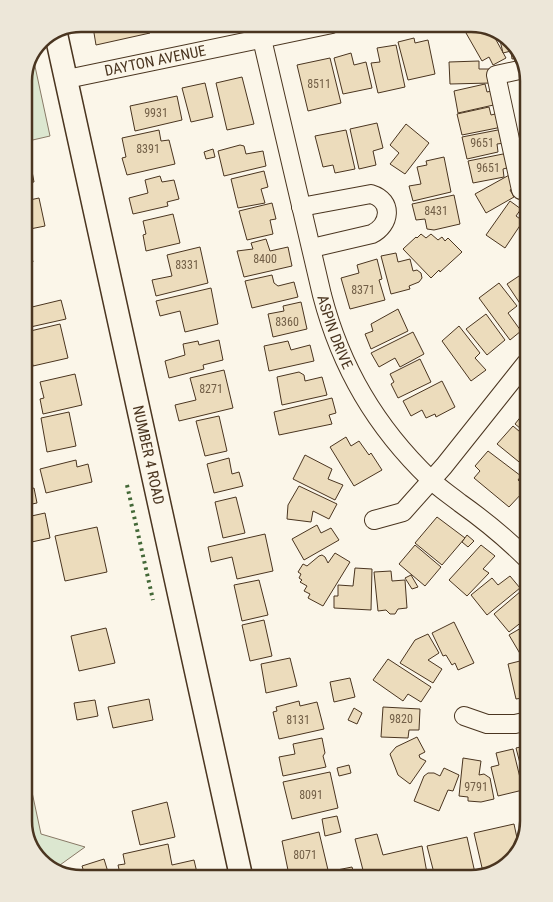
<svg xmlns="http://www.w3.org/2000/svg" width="553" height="902" viewBox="0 0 553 902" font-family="'Roboto Condensed',sans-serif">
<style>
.green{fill:#dce7d0;stroke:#887966}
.building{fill:#ecdcbc;stroke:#4a3520}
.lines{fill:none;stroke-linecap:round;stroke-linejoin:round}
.minor-casing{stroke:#4a3520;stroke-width:20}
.major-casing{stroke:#4a3520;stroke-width:25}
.minor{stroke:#fbf6e9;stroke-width:18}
.major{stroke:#fbf6e9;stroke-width:22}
.hedge{stroke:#436837;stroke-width:4;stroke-dasharray:2.5 4;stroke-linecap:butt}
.labels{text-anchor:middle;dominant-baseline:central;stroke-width:4;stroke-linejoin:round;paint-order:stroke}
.number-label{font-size:12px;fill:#725f47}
.street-label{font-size:15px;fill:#4a3520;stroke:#fbf6e9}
.rim{fill:none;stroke:#4a3520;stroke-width:2.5}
</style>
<rect width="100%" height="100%" fill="#fbf6e9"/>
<g class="green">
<path d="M33,57L50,136L24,142V78Z"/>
<path d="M29,778L41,834L85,847L53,870L49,868L30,846Z"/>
</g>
<g class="building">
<path d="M109,24H148L150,33L96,45L93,27Z"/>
<path d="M480,25L490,29L506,58L493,65L489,57L482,61L466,33Z"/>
<path d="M498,32L504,34L523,57L512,59L511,51L503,53Z"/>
<path d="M414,38L415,43L428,40L435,74L408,80L398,42Z"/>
<path d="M396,45L405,87L378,93L371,63L380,62L377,48Z"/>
<path d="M351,53L354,65L366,62L372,88L343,94L334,58Z"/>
<path d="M330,58L341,103L308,111L297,65Z"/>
<path d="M479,61V69H490L491,83L450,84L449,62Z"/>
<path d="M242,77L254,124L227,130L216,83Z"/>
<path d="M205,83L213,117L191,122L182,88Z"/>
<path d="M485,84L487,92L496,90L498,104L458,113L454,91Z"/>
<path d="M177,96L182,120L135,131L130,106Z"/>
<path d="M489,107L491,115L499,113L502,127L462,135L457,114Z"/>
<path d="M377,123L383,148L373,151L376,165L359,169L350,129Z"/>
<path d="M406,124L429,143L405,174L390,164L399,153L390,145Z"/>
<path d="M503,129L505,143L497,144L498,152L467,159L462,137Z"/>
<path d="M159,130L161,141L169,140L175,164L127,175L122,158L126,157L122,138Z"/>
<path d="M346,130L355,169L335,173L333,165L323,167L315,136Z"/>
<path d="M240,145L244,146L246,154L263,151L266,166L224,176L218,151Z"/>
<path d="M213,149L215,157L206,159L204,152Z"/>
<path d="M508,153L511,167L503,169L504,177L473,183L468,161Z"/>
<path d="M29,155L34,182L25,183L24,156Z"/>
<path d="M444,157L451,192L413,201L409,186L421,184L417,167L427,165L426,161Z"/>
<path d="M264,171L268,187L261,189L265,203L238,208L231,179Z"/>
<path d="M511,174L517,186L510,190L514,197L486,213L475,194Z"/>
<path d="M160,176L162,182L174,180L179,199L167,202L168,206L133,214L129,198L148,193L145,180Z"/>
<path d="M454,195L460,224L434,230L427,229L425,219L416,220L412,204Z"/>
<path d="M39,198L45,226L25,230V201Z"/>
<path d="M510,201L521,209L516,216L523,221L505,248L486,235Z"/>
<path d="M272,203L276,219L270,220L273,234L247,240L239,211Z"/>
<path d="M173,214L180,243L146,251L143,235L146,234L143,221Z"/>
<path d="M421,234L426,238L431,234L438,240L442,237L445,241L448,238L462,252L440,272L439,270L431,278L403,249L416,237L417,238Z"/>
<path d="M266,239L270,251L288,247L292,266L244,277L237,251L253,249L251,243Z"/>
<path d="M28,242L33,262L25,264V243Z"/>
<path d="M200,247L208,283L156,296L152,280L172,276L167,255Z"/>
<path d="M396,253L398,262L410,259L413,271L417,270L421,273L422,278L419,282L409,286L410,289L391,294L381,256Z"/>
<path d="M377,259L382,279L379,280L385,300L350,309L341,278L359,273L357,265Z"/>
<path d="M525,272V311L507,284Z"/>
<path d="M272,275L274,283L278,286L294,282L298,297L252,308L245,281Z"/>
<path d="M25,283H27L32,307L61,300L66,319L26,328Z"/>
<path d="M499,283L517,306L508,313L521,331L510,340L479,298Z"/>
<path d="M211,288L218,324L185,332L180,311L160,316L156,301Z"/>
<path d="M301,302L307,329L273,337L268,314L284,311L283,306Z"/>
<path d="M398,309L408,331L371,349L365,334L373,331L371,324Z"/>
<path d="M486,314L505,340L487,355L466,329Z"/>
<path d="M60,324L68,358L33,366L29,346H26V332Z"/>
<path d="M459,326L480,353L475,358L486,370L471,381L442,341Z"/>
<path d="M413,332L424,354L400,367L395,358L379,367L371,353Z"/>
<path d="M219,340L223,360L203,365L204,369L169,378L165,361L185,355L183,344L198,341L199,345Z"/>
<path d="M288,341L291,350L310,345L314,361L269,371L264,346Z"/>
<path d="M420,359L431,382L398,398L391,384L394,382L390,374Z"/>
<path d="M224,370L233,408L179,421L175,405L196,400L190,378Z"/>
<path d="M299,372L304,375L305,381L322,377L327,395L282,405L277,377Z"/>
<path d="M75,374L82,405L43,414L40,399L44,398L40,382Z"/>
<path d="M442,381L455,407L436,417L435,414L426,418L422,410L411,416L403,401Z"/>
<path d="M332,398L336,413L329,415L332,424L279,435L274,412Z"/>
<path d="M526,410V433L515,424Z"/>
<path d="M69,412L76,446L47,452L41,418Z"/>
<path d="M219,416L227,451L205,456L196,421Z"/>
<path d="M513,426L526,437L527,463L524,466L497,444Z"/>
<path d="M346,437L351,446L359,441L369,455L371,453L382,470L354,486L330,447Z"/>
<path d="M27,450L30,462L27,463Z"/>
<path d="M488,451L521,476L518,480L523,484L520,488L523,492L509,507L474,478L480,471L475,466Z"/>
<path d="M305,455L332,469L328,479L343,485L335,500L293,479Z"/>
<path d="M229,458L232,474L239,472L243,486L214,493L207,464Z"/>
<path d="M76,460L77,467L88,464L92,482L46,493L40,469Z"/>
<path d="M299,486L337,504L329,519L313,511L311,522L287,519L288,505Z"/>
<path d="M34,488L37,503L27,505V490Z"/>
<path d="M236,497L245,533L223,538L215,502Z"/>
<path d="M45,513L50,538L27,543V517Z"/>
<path d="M437,517L465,538L442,565L415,543Z"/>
<path d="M317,525L321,533L331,528L339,540L304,560L292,539Z"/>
<path d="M97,527L107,572L65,581L55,536Z"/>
<path d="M265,534L273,571L237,579L232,557L211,562L208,547Z"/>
<path d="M467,535L474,541L468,547L462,542Z"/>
<path d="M415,545L441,567L425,586L399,564Z"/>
<path d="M481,545L495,556L483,569L489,573L467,596L449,580Z"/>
<path d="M335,553L350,562L323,606L308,598L310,594L304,591L307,586L300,582L302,580L299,578L301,574L298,572L303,564L307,566L319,556L322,555L325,557L328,563Z"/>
<path d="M355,568L372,569L371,610L334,608V596H338V585L353,586Z"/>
<path d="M391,571L392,581L405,580L407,608L398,609L395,614H390L386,610L378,611L374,572Z"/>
<path d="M411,575L418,587L412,589L405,578Z"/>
<path d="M510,576L520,588L487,615L471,595L492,578L498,585Z"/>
<path d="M259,580L268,615L242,621L234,585Z"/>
<path d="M521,591L528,599V617L509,632L494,614Z"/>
<path d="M264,620L272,656L250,661L242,625Z"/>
<path d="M454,622L474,663L458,670L455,663L452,665L446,655L443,656L432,633Z"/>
<path d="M528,624V653L522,657L509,635Z"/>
<path d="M106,628L115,663L79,671L71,636Z"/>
<path d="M428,634L439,653L428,660L442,669L433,683L400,663L415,640Z"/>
<path d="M290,658L297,686L266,693L261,664Z"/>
<path d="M388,659L431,687L421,702L408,694L403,701L373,680Z"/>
<path d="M528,659V697L516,699L508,664Z"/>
<path d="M350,678L355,697L334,702L330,682Z"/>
<path d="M149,699L153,720L113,728L108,707Z"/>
<path d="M95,700L98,716L77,720L74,703Z"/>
<path d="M299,701L300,706L317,702L324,729L279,739L273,712L277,711L276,707Z"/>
<path d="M383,707L420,709L419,730H409L408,738L381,737Z"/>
<path d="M354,708L362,713L357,724L348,720Z"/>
<path d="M417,737L425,752L419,755L420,758L426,761L410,784L398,775L390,754L396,747Z"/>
<path d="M322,738L325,753L323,756L326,767L283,776L279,757L295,754L293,744Z"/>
<path d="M529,745V790H527L516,748Z"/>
<path d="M513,749L523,790L498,796L491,767L499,765L496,753Z"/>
<path d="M463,758L481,761L479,775L484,774L490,778L494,799L481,802L468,801V797L459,796Z"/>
<path d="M349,765L351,773L339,776L337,768Z"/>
<path d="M444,768L459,775L453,791L448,790L439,811L414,801L424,776L428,773H434L440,776Z"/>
<path d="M330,772L338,808L292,819L283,782Z"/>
<path d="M167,802L175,837L140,845L132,811Z"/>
<path d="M337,816L341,832L325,836L322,819Z"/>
<path d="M514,824L520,852L501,868L483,872L474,833Z"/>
<path d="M319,832L328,870L305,875H289L282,841Z"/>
<path d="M377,834L383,855L422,846L427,873L364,874L355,839Z"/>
<path d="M467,837L475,873H434L427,846Z"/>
<path d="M168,844L172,865L194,860L198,877L121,878L118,865L125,864L123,854Z"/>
<path d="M104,859L108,872L86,878L82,866Z"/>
<path d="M352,867L354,874L338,875L337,870Z"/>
</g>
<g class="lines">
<defs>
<g id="minor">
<path id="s1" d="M262,39L322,295C341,368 376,427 430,479C439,488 450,495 460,503C484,520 506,538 527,559"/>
<path d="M524,69L496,75L521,190L524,189"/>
<path id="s2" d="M67,79L332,24"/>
<path d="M301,207L371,194C394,201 390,225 372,234L312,248"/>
<path d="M374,520L403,512L444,466L526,363"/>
<path d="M464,716L487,724H515L528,721"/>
</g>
<g id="major">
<path id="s3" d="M56,34L241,876"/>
</g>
</defs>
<use href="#minor" class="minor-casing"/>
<use href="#major" class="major-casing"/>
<use href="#minor" class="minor"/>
<use href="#major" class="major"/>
<path class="hedge" d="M127,485L153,600"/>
</g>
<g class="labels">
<g class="number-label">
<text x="319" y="84">8511</text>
<text x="156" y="113">9931</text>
<text x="482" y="143">9651</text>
<text x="148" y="149">8391</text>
<text x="488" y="168">9651</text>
<text x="436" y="211">8431</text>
<text x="265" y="259">8400</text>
<text x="187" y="265">8331</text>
<text x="363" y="290">8371</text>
<text x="287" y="322">8360</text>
<text x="211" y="389">8271</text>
<text x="401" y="719">9820</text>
<text x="298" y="720">8131</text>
<text x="476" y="787">9791</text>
<text x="311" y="795">8091</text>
<text x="305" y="855">8071</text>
</g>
<g class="street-label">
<text stroke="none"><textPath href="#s2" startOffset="90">DAYTON AVENUE</textPath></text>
<text stroke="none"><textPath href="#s1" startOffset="302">ASPIN DRIVE</textPath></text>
<text stroke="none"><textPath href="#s3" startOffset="431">NUMBER 4 ROAD</textPath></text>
</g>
</g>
<path d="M0 0H553V902H0ZM81 32H471A49 49 0 0 1 520 81V821A49 49 0 0 1 471 870H81A49 49 0 0 1 32 821V81A49 49 0 0 1 81 32Z" fill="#ede7d9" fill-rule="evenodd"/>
<path class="rim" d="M81 32H471A49 49 0 0 1 520 81V821A49 49 0 0 1 471 870H81A49 49 0 0 1 32 821V81A49 49 0 0 1 81 32Z"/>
</svg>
